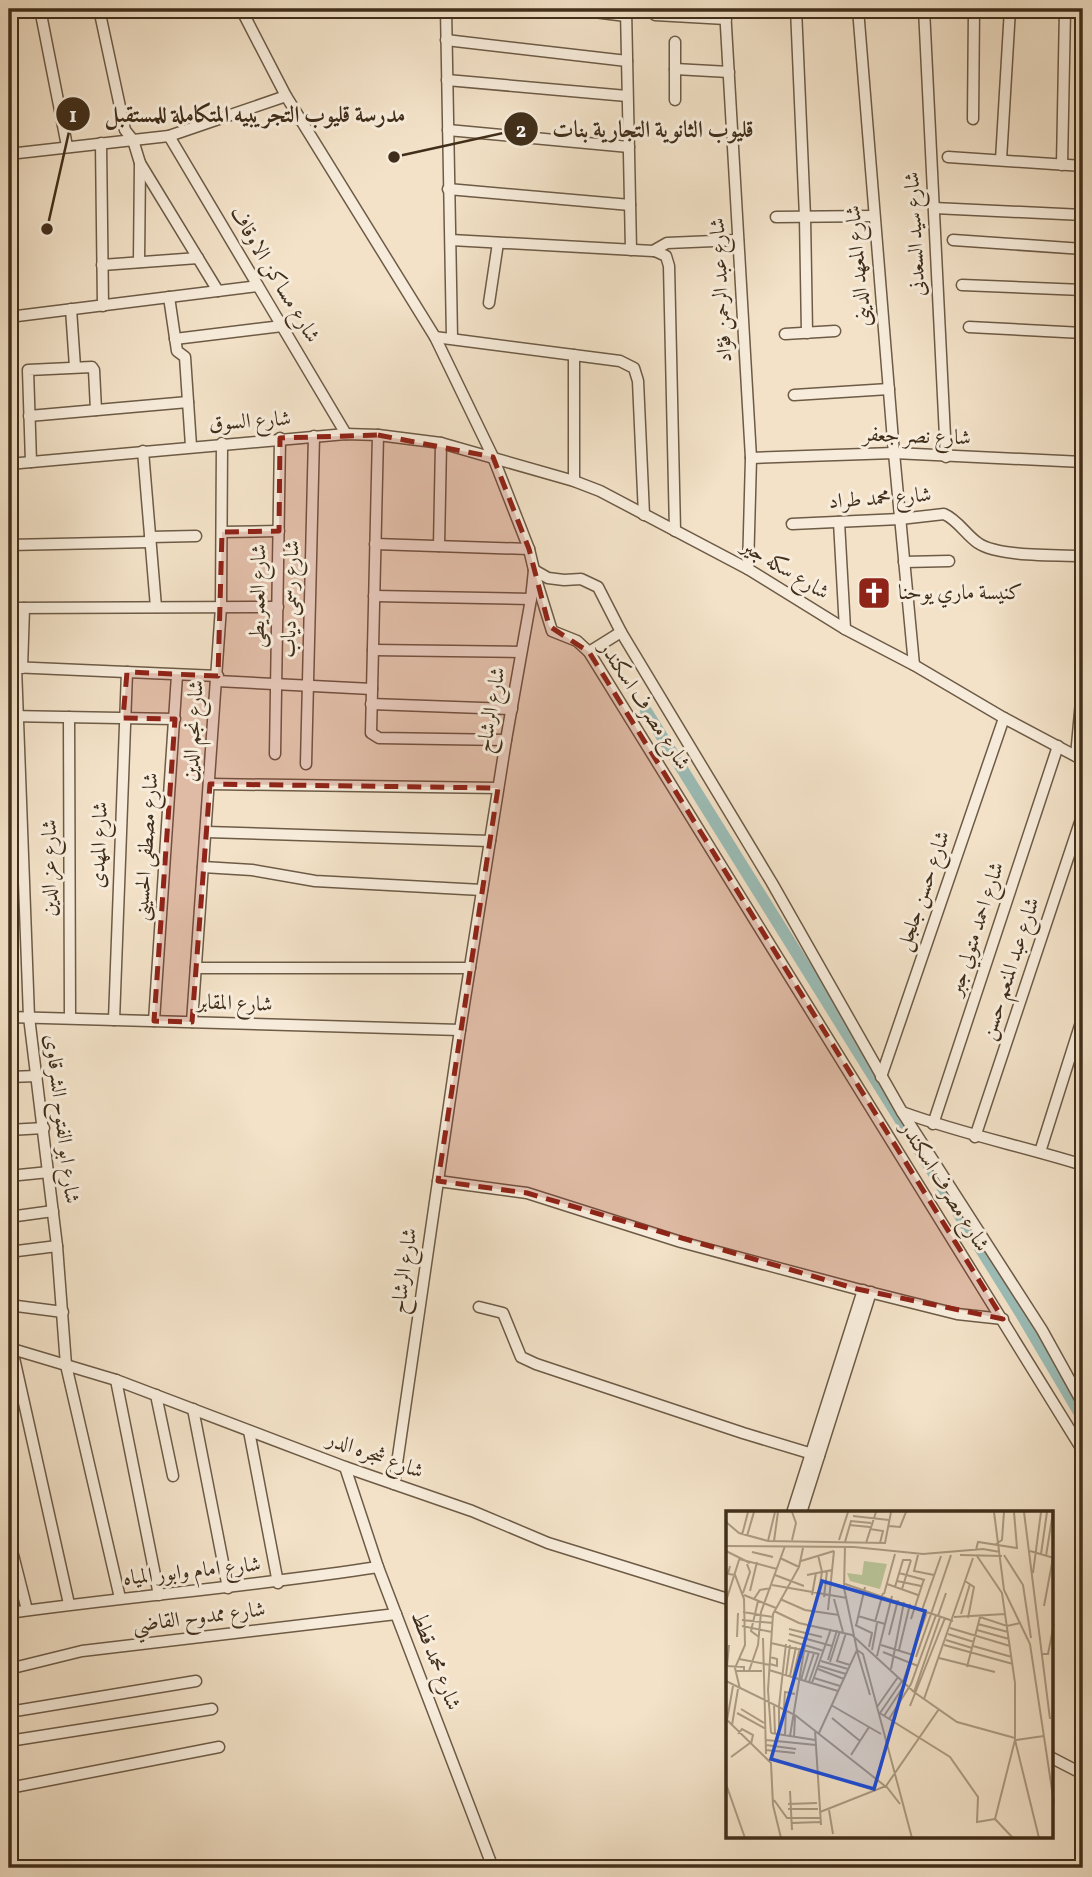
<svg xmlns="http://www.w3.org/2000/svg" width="1092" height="1877" viewBox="0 0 1092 1877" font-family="Vollkorn,Amiri,serif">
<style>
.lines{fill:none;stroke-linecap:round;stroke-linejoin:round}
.canal{stroke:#9bbdb7;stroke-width:12}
.minor-casing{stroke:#6d5b46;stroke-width:13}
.minor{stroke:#f7ecdb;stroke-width:10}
.marked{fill:#8f2418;fill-opacity:0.2;stroke:#8f2418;stroke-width:5;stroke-dasharray:14 9;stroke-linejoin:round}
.labels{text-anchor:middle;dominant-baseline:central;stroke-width:6;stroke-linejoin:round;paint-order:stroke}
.street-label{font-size:21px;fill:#402e1a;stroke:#f7ecdb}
.poi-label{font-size:21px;fill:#402e1a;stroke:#f7ecdb;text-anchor:start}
.inset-road{fill:none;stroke:#ab9a82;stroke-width:2}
.view{fill:#1d4ed8;fill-opacity:0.15;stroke:#1d4ed8;stroke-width:3.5}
.inset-edge{fill:none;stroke:#402e1a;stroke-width:3.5}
.leader{fill:none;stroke:#402e1a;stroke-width:2.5}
.callout-dot{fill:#402e1a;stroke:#f7ecdb;stroke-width:2.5}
.mark-label{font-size:21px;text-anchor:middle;font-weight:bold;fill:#fff}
.callout-label{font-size:23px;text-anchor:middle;font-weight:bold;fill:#402e1a;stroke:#f7ecdb;stroke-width:6;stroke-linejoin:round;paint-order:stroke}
</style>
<rect width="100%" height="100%" fill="#f3e2c8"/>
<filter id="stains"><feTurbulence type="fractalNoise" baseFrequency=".00286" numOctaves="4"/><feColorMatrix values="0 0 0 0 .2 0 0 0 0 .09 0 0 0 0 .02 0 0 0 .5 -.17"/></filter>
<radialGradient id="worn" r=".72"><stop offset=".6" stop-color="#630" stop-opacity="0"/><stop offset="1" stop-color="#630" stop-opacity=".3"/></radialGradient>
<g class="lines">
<path class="canal" d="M646,711L1020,1312L1083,1419"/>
<defs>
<g id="minor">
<path d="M40,9L67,146"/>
<path d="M99,9L125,130L133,140L140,163L139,262"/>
<path d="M241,9L286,96L435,337L493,457L529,549L534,570L531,599L506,740L460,1030L394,1484"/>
<path d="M446,9L452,338"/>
<path d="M570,9L626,16"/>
<path d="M626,9L631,250"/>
<path d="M725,9L751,458L748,569"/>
<path d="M796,9L805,217L807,333"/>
<path d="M858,9L894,453L914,665"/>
<path d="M924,9L946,457"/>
<path d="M655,15L726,19"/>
<path d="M446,40L627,61"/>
<path d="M675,42V100"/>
<path d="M675,69L729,72"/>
<path d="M447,80L627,96"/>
<path d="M973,119L974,9"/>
<path d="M448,130L629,147"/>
<path d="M169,136L346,434"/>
<path d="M101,143L103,306"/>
<path d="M9,154L169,136L286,96"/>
<path d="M948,157L1083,166"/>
<path d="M1001,160L1010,9"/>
<path d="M140,163L218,291"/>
<path d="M1062,165L1065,9"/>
<path d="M448,189L630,205"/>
<path d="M934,208L1083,215"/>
<path d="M776,217L874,216"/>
<path d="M451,240L653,251L667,243L738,240"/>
<path d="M953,240L1083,249"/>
<path d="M655,251L666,256L669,266L675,531"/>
<path d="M102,265L198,258"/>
<path d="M962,285L1083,290"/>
<path d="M169,297L177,351L185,357L191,446"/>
<path d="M489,303L498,243"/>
<path d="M71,309L75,367"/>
<path d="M9,317L258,286"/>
<path d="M969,327L1083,333"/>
<path d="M785,334L835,331"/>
<path d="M435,337L620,361L634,368L638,381L644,515"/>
<path d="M175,339L282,326"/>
<path d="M574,355V481"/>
<path d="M794,395L889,389"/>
<path d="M29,416L188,402"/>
<path d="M378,435L371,733L379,738L506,740"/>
<path d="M143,451L156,607"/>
<path d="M751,458L894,453L1083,462"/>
<path d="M31,462L28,370L92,367L94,370L96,410"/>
<path d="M9,464L346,434L378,435L441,443L574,481L600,491L748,569L845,629L914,665L1004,718L1083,760"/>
<path d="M839,522L845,629"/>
<path d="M792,524L900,519L944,514C958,520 966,535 978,543C998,557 1057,555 1083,556"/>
<path d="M222,532L279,531"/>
<path d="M150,537L196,536"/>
<path d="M375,544L529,549"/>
<path d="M9,545L150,542"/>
<path d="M439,546L441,443"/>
<path d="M904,562L949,561"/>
<path d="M534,570L548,578L564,580L581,579L598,587L621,632L772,883L902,1112L1042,1330L1083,1404"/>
<path d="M535,576L552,631L577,641L589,652L1083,1451"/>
<path d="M374,596L531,599"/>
<path d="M9,608L278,607"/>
<path d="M373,650L521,652"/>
<path d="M589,652L621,632"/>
<path d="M11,667L218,676"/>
<path d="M16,667L29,1017L57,1246L66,1365L120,1598"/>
<path d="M22,668L24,608"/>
<path d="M217,681L372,689"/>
<path d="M371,704L512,709"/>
<path d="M9,716L175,719"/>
<path d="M69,717L70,1018"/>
<path d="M275,754L280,438"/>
<path d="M1076,756L1083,679"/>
<path d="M306,764L314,436"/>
<path d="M210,784L498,788"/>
<path d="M207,832L490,841"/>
<path d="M203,867L252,870L315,881L482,890"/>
<path d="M196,968H470"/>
<path d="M9,1017L460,1030"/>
<path d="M114,1020L127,672"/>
<path d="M154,1021L177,675"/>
<path d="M192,1022L221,607L222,443"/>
<path d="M9,1077L37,1076"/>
<path d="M881,1077L1004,718"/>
<path d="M902,1112C962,1134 1022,1146 1083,1165"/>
<path d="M933,1124L1058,746"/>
<path d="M9,1130L44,1128"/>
<path d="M975,1137L1083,813"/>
<path d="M1040,1152L1083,1016"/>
<path d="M9,1176L49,1172"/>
<path d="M438,1181L527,1193L681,1242L857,1289L957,1314L1003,1319"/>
<path d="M9,1217L53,1211"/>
<path d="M9,1252L57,1246"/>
<path d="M9,1305L63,1312"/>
<path d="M479,1307L503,1313L521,1357L536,1364L743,1433L819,1456"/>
<path d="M9,1348L116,1380L345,1467L472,1511L548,1543L728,1599"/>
<path d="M12,1349L69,1604"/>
<path d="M116,1380L159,1595"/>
<path d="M156,1395L173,1476"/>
<path d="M193,1409L228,1588"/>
<path d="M249,1431L278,1583"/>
<path d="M345,1467L378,1567L493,1868"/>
<path d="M792,1513L863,1290"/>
<path d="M801,1513L871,1292"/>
<path d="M9,1539L27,1610"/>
<path d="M9,1613C132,1596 255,1586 378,1567"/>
<path d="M9,1669L82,1651L396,1614"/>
<path d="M9,1712L196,1681"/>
<path d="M9,1741L212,1709"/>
<path d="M1052,1758L1083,1774"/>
<path d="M9,1788L219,1747"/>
</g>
</defs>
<use href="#minor" class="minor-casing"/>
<use href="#minor" class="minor"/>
</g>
<path class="marked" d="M378,435L493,457L529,549L549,626L589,652L1003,1319L857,1289L527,1193L438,1181L498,788L210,784L192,1022L154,1021L175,719L123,718L127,672L218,676L222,532L279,531L280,438Z"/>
<defs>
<symbol id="church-square" viewBox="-11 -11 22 22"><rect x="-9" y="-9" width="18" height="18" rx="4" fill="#8f2418" stroke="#f7ecdb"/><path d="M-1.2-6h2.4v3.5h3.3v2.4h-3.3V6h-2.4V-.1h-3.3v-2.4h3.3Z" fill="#fff"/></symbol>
</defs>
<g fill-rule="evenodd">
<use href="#church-square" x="855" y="574" width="38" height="38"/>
</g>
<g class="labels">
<g class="street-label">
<text transform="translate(916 234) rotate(-93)">شارع سيد السعدنى</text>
<text transform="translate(859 266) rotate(-95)">شارع المعهد الدينى</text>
<text transform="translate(274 275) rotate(59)">شارع مساكن الاوقاف</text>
<text transform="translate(722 290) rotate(-93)">شارع عبد الرحمن فؤاد</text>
<text transform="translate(250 422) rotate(-4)">شارع السوق</text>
<text transform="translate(917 437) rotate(2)">شارع نصر جعفر</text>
<text transform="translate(880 499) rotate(-4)">شارع محمد طراد</text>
<text transform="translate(785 570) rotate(31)">شارع سكه جير</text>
<text transform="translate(259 596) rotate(-89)">شارع العمريطى</text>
<text transform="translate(291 599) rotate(-88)">شارع رسمى دياب</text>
<text transform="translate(644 706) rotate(57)">شارع مصرف اسكندر</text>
<text transform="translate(492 710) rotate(-80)">شارع الرشاح</text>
<text transform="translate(194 731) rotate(-86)">شارع نجم الدين</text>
<text transform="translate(100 845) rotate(-88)">شارع المهدى</text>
<text transform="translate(147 847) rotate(-86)">شارع مصطفى الحسينى</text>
<text transform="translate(50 868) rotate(-90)">شارع عز الدين</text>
<text transform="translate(924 891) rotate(-71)">شارع حسن جلجل</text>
<text transform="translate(977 929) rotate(-72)">شارع احمد متولي جبر</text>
<text transform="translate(1011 969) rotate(-72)">شارع عبد المنعم حسن</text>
<text transform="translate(235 1004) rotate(2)">شارع المقابر</text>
<text transform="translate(61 1119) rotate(83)">شارع ابو الفتوح الشرقاوى</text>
<text transform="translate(944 1187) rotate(58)">شارع مصرف اسكندر</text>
<text transform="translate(405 1271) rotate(-82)">شارع الرشاح</text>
<text transform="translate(375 1456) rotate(20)">شارع شجره الدر</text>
<text transform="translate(192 1572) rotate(-6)">شارع امام وابور المياه</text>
<text transform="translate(199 1618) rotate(-7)">شارع ممدوح القاضي</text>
<text transform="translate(435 1661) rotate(69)">شارع محمد قطط</text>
</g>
<g class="poi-label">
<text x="898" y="593">كنيسة ماري يوحنا</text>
</g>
</g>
<g transform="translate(726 1511)">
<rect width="327" height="327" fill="#f3e2c8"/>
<path d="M138,50L161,53L154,78L124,70L121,62L136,64Z" fill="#b9c498"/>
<path class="inset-road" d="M268,1L278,79L304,133L328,292M298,1L324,208M127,5L163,9M0,11L13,22L42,30L159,32L165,1M123,14L144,16M163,15L174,16L180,1M144,18L157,20L154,32M16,24L22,1M21,25L28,1M66,29L70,12L66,1M113,29L122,1M42,30L49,1M48,30L52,1M119,31L125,10L145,12M140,32L150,1M270,33L276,29L278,1M0,35L128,36L197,43L257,38L274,41M250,39L252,31L291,37L288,1M0,40L24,52M304,40L328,47M26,41L47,46M315,43L321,1M92,44L96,61L92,85M192,44L188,60L208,64M234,44L276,45M278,44L297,74L305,127M251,45L276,82L289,172V229L269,308M320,45L327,1M54,47L73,56M13,48L51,58M75,50L108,40M4,55L2,63L9,64L18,88L19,134L9,157L14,178M173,62L199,69M307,62L315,1M49,64L78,75M81,64L106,59M171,70L195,75M239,70L248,76L242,107M119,73L227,110M161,73L192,84M46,74L121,87M169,76L177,49H185M176,78L185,49M24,80L31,51M17,82L24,61L21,53M158,83L169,43M18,84L50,97M86,84L90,62M98,86L101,60M28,88L34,79L45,77M54,88L79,99L113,104M108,88L117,121M0,90L14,46M32,90L25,120L33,126M318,95L327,47M102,99L108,40M196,99L215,45M48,100L73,112L126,124L188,181L231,211L289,227M17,101L47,106M205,103L225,44M235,103L244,73M132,105L159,113M212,105L220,82M228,106L279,103M185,108L198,68M16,109L47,112M149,111L157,82M252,113L282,121M129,114L146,122L143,136M16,115L46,121M130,115L139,76M224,117L284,135M63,118L96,126M251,119L283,128M120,122L111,150L124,154M63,123L106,135M222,123L248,131M163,124L172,89M11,126L12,102M37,127L40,243M62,129L98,140M220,129L246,137M45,132L93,143M155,134L187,144M218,134L287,153M247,135L286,146M131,139L137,143L186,327M146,139L151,112M173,139L184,93M131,140L144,184M157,141L192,155M316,143H322L328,113M151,145L166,85M190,146L205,103M213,147L269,161M13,148L44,154M102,149L111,119M95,150L122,158M104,151L114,120M44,153L51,155V148L44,146M0,155L18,156V160M1,155L3,134M93,155L120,163M241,156L254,106L281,115L294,112M92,158L118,168M165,158L178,91M43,159L112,180M9,160H36M23,160L32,134L35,101L59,35M60,164L64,134M64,165L70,136M67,166L74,137M88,167L114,175M75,169L83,140M0,170L69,204L159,275M79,170L88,142M83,171L93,142M177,171L201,101M86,172L105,118M188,181L214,106M198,188L247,47M48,193L49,223M53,194V223M105,194L155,223M53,195L60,133M184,195L219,107M151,196L172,166M58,197L59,181L69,183M15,198L38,212M152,201L224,246L252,286L251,311L269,308M11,202L40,218M154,202L176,170M158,205L179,173M106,207L134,230M0,208L45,252L47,294L55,327M163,208L185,173L210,104M1,209L7,175M6,214L12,178M89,219L95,314M45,222L42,179L47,103L73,56L77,37M45,222L89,229M93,222L131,139L118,77L119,36M12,223L16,218L27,224L25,233M59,224L60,198M64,225L79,134M68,226L69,205M40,229L90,234M289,229L313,327M290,229L318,225M40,234L70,238M40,239L69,242M125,244L143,216M5,246L24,232M0,273L19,327M160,275L174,293M64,280L66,319M48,289L61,307H94M62,293L91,292M62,298H92M103,299L107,323M94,301L160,275L213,198M269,308L287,327M66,312L94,311"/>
<path class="view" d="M96,70L199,100L148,278L45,248Z"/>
<rect width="327" height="327" class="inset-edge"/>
</g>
<path class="leader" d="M47 229L73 114M394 157L521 129"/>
<g class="callout-dot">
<circle cx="47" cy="229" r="7"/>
<circle cx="394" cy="157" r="7"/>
<circle cx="73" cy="114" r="18"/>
<circle cx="521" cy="129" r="18"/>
</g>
<g class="mark-label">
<text x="73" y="122">1</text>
<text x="521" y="137">2</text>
</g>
<g class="callout-label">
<text x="255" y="122">مدرسة قليوب التجريبيه المتكاملة للمستقبل</text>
<text x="653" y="137">قليوب الثانوية التجارية بنات</text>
</g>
<rect width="1092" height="1877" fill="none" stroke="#f3e2c8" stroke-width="35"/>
<rect x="10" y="10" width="1071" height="1856" fill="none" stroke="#402e1a" stroke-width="3.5"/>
<rect x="18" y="18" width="1057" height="1842" fill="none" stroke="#402e1a" stroke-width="2"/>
<rect width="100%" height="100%" filter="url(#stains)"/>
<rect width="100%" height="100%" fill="url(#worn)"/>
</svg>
